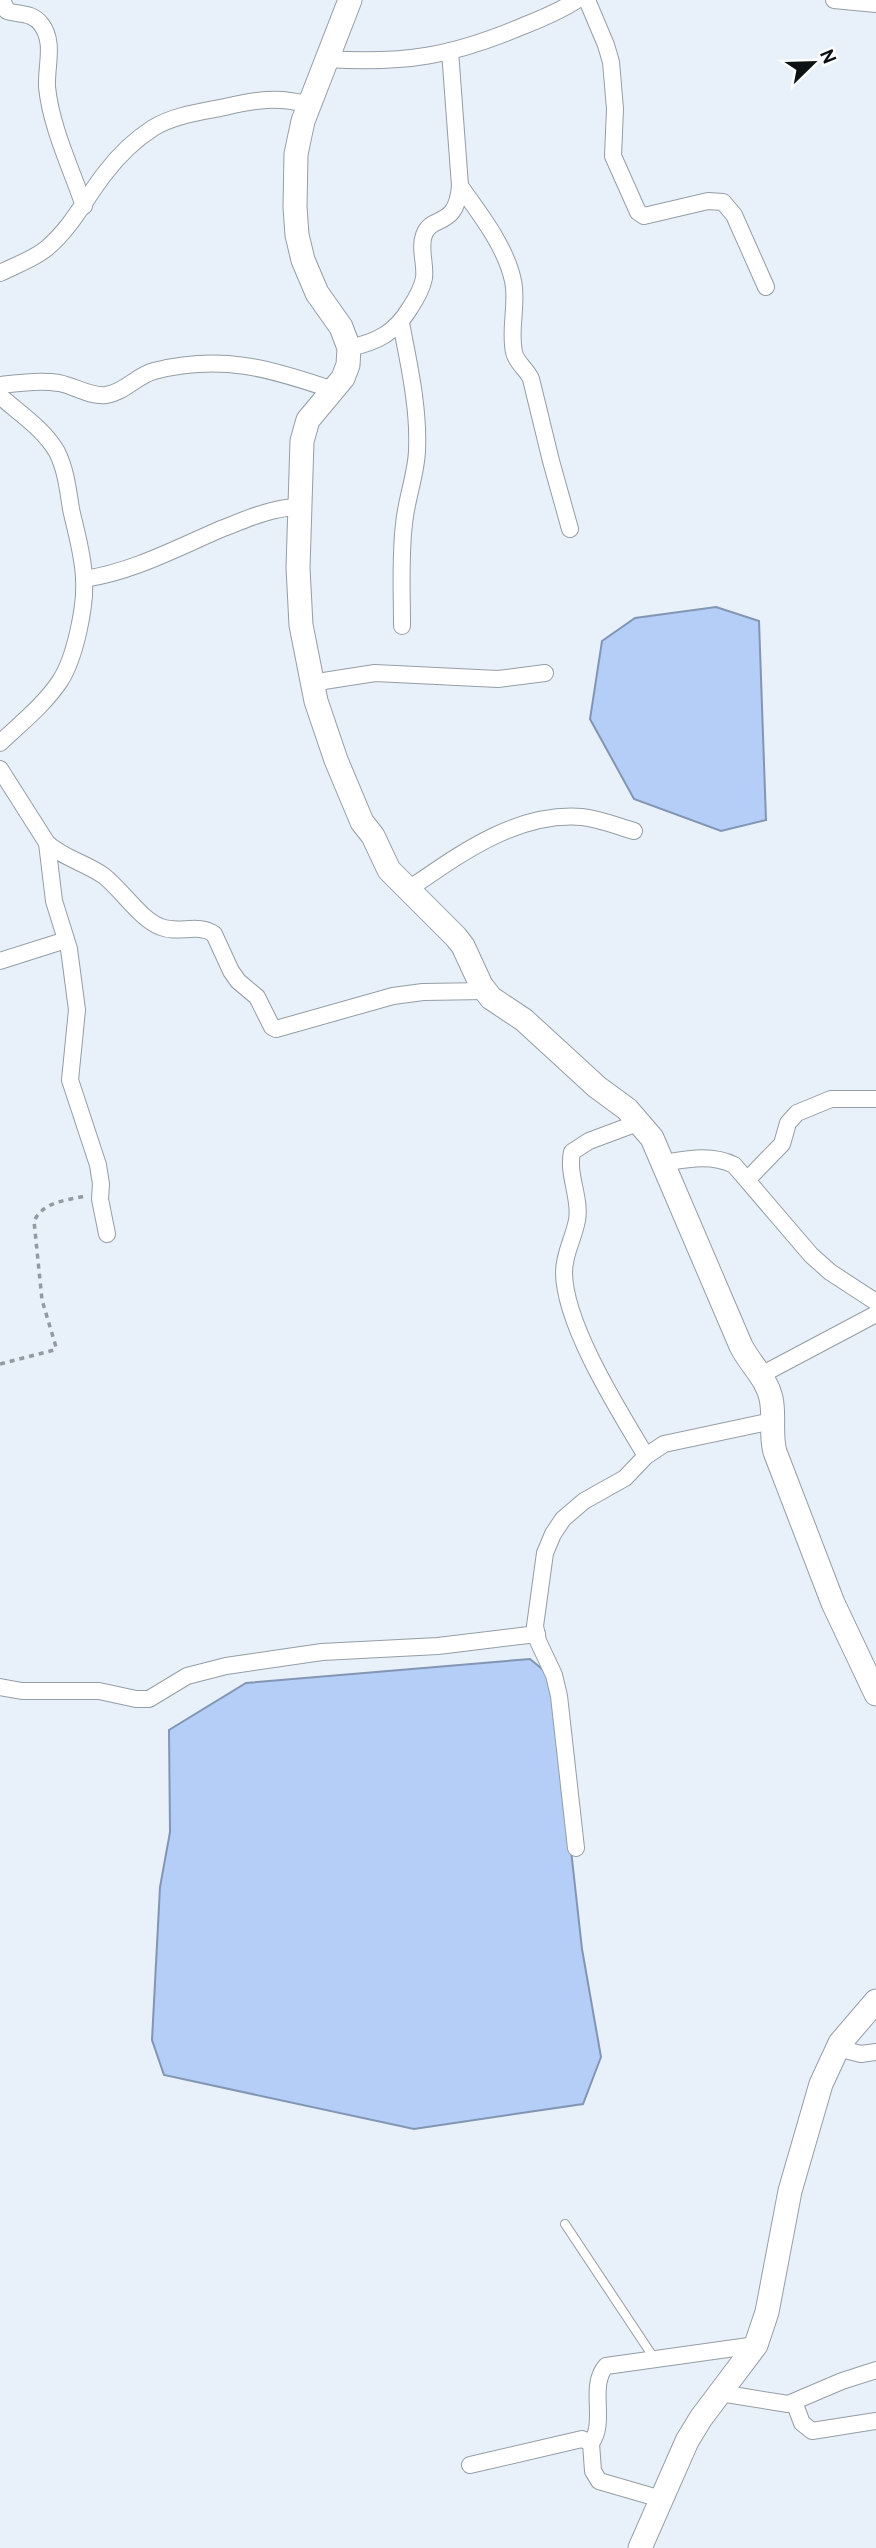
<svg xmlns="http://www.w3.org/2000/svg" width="876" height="2548" viewBox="0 0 876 2548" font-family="Overpass,sans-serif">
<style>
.water{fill:#b4cef7;stroke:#8295b3;stroke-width:2}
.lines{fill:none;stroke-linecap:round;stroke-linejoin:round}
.lane-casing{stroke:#959da5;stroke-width:10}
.street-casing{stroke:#959da5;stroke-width:18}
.secondary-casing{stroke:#959da5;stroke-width:25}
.path{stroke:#939aa0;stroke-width:3.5;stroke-dasharray:5 5;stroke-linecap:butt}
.lane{stroke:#fff;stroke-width:8}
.street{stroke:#fff;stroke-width:16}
.secondary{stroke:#fff;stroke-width:23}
</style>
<rect width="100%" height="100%" fill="#e8f1f9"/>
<g class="water">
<path d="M716,607L759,621L766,820L721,831L634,799L590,719L602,641L635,618Z"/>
<path d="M530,1659L547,1673L556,1715L582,1949L601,2057L583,2104L414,2129L164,2075L152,2040L160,1887L170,1832L169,1730L246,1683Z"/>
</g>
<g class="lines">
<defs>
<path id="lane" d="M565,2224L654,2358"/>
<g id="street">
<path d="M2,0L7,11C19,15 32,12 41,24C55,42 46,65 47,87C51,127 71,168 84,206"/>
<path d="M587,0L606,45L611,62L615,109L613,156L638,212L644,216L708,201L723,202L734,215L766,287"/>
<path d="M834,0L876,4"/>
<path d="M327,59C405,64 452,56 523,26C541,19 560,11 577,0"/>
<path d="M460,186C480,214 506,247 513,281C518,304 509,328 514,352C516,363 527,369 531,379L551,461L570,529"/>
<path d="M0,273C16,265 34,259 47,248C73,226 86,197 106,172C119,155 136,139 153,128C174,115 201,112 225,107C254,100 279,96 309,105"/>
<path d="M401,323C409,365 419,408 417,451C416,475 406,500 404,524C400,558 402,593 402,626"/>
<path d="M349,348C377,342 395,333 410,308C416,299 422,289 424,278C426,265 419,248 424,235C432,213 456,230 460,186L450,51"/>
<path d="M0,385C20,383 39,380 59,383C75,386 90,397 106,395C125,392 136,376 154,371C221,354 269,368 333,390"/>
<path d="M0,396C19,413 44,429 57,452C66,470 68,490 71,509C76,532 83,554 84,578C86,606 75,658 60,681C44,705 21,723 0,743"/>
<path d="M84,579C132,572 177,548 221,529C247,519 270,508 298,507"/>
<path d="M311,683L375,673L498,679L545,673"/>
<path d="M0,769L47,843C63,858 86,863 104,876C122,890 141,920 161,927C178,934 199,923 214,934L231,971L238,981L257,997L272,1027L276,1029L393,996L423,992L485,991"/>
<path d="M47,843L54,901L69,949L77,1010L70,1080L98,1165L101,1184L100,1199L107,1234"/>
<path d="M409,889C460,854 516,812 582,817C600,819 617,826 634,831"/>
<path d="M0,961L66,940"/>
<path d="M640,1122L589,1141L572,1152C567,1175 581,1198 577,1220C574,1238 564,1253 564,1272C564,1324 619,1411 646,1456"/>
<path d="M663,1163C688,1159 711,1154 734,1165L811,1255L830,1272L876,1302"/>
<path d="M748,1179L782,1144L788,1123L797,1113L831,1099H876"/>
<path d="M761,1375L876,1314"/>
<path d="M0,1687L22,1691H99L136,1699H149L187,1676L226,1666L322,1652L438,1646L537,1634"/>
<path d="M576,1848L559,1696L554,1675L538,1641L535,1626L545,1553L553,1534L563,1519L584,1501L625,1478L646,1456L664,1444L772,1421"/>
<path d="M837,2048L861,2054L876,2052"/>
<path d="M720,2393L788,2404L842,2381L876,2370"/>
<path d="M794,2402L802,2423L812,2431L876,2421"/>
<path d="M591,2443C607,2422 588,2386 606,2366L756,2345"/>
<path d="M470,2465L582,2439L591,2443L593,2471L599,2481L661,2499"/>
</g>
<g id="secondary">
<path d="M350,0L303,121L296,154L295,207L297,235L303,260L317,293L341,327L349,348L348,365L343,378L308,420L302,441L298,568L301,625L316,701L336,760L362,822L373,836L389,870L456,937L463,946L481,985L491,998L524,1020L597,1087L627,1109L652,1138L741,1346C750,1364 766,1377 771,1398C775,1416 770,1434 775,1452L833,1603L876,1694"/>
<path d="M640,2548L687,2441L701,2418L756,2345L767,2312L790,2191L821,2084L840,2043L876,2001"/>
</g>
</defs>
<use href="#lane" class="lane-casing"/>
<use href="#street" class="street-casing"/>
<use href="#secondary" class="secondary-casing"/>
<path class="path" d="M0,1364L54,1350L56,1347L42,1300L34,1221C44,1201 65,1201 85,1196"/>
<use href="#lane" class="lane"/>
<use href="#street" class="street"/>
<use href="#secondary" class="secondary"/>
</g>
<g transform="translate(813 63) rotate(67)" stroke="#fbfdfe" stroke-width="5" paint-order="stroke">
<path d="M0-5L12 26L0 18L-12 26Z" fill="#0e1114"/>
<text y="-10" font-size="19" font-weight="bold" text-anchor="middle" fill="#0e1114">N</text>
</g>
</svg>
